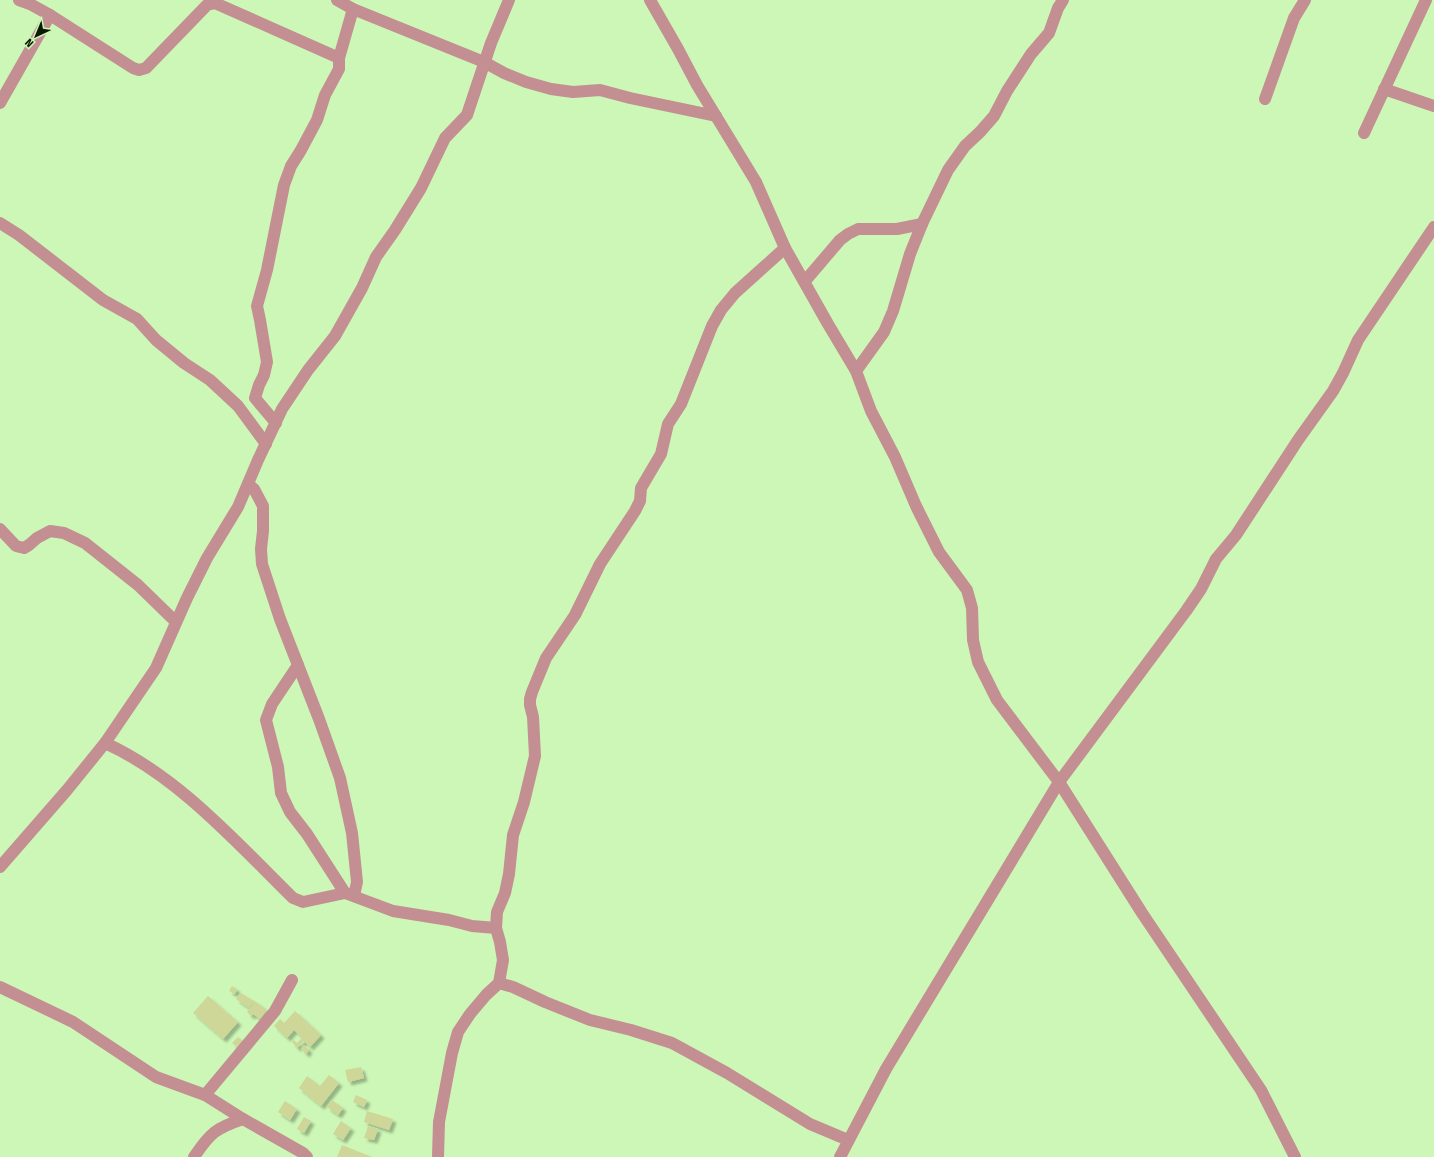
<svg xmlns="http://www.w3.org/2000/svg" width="1434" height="1157" viewBox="0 0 1434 1157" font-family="'Fira Sans Condensed',sans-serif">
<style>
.building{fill:#ced698;filter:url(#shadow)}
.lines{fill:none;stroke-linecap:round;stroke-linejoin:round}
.street{stroke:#c38f92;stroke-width:12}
</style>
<defs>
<filter id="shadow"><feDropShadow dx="3.5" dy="3.5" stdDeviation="1" flood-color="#0004"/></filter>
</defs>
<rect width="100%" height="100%" fill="#cdf7b6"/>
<g class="building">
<path d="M232,986L237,989L235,994L229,991Z"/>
<path d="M241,993L254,1001L249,1008L236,999Z"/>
<path d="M208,996L238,1022L223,1039L193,1013Z"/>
<path d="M255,1001L267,1010L260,1019L253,1014L251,1016L247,1012Z"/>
<path d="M295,1011L321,1035L310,1047L304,1041L297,1048L292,1042L294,1040L297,1043L302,1038L294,1030L287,1038L274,1026L280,1019L284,1023Z"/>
<path d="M238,1037L243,1041L237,1047L232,1043Z"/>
<path d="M304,1045L309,1050L306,1054L301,1049Z"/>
<path d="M361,1067L364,1078L348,1082L345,1070Z"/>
<path d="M329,1075L339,1083L321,1106L299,1088L307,1076L320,1086Z"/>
<path d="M356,1095L367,1100L364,1107L353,1102Z"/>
<path d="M332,1100L343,1108L338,1115L327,1107Z"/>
<path d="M285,1101L297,1109L290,1120L278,1112Z"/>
<path d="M367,1111L393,1119L389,1130L364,1122Z"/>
<path d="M304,1117L311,1121L304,1133L297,1129Z"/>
<path d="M341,1121L351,1128L343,1140L333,1134Z"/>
<path d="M368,1126L378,1129L374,1140L364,1138Z"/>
<path d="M342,1145L372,1157H337Z"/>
</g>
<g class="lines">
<g class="street">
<path d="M19,0L30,4L50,15L133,68L139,70L146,68L207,5L215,3L339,58"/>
<path d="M337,0L353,9L484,62L504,73L526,82L551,89L573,92L600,90L630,98L716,116"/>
<path d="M650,0L678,49L697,85L756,182L785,248L828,324L856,371L871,411L895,457L916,506L939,552L967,590L972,608L973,640L978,662L997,700L1059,782L1142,913L1261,1090L1295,1157"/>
<path d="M1384,89L1434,106"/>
<path d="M1265,99L1294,18L1305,0"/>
<path d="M0,103L50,15"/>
<path d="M1364,133L1426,0"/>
<path d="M0,223L19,235L103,300L137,319L156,340L184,363L210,380L238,406L266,444"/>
<path d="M805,281L840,240L848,234L858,229H897L922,224"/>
<path d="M856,371L884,332L893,311L910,254L922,224L948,170L965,146L980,132L994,116L1007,91L1031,54L1049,33L1058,8L1063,0"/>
<path d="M276,423L255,398L259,385L264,375L267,362L260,320L257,306L267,270L284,185L291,166L301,150L317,120L325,95L339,69V58L353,9"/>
<path d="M248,484L254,489L263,506V531L261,549L262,564L280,619L319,719L340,778L352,833L357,882L354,896"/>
<path d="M0,529L16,546L24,548L29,545L37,538L50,531L64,533L85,543L138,585L176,622"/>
<path d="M298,665L272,704L266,720L278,767L281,793L290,812L307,834L345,893"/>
<path d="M105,743C178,776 236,842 293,898L303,902L345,893L393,911L449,920L472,926L496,928"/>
<path d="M0,867L67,790L105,743L156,668L187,598L207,558L238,507L258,460L282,409L308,370L335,336L362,288L376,257L395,230L421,188L445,138L467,115L491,43L509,0"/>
<path d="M292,980L275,1011L205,1095L243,1119L303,1153L307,1157"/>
<path d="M499,983L513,987L545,1002L590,1020L631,1030L672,1043L727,1073L810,1124L848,1140"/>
<path d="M0,987L73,1022L156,1077L205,1095"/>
<path d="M194,1157C210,1133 216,1128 243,1119"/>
<path d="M438,1157L439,1122L452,1053L458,1032L470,1014L486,995L499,983L503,960L500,942L496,928L497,912L505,893L509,874L513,835L524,802L535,756L533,717L530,705V699L532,692L546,658L575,615L600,564L635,511L640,501L641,488L661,454L668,424L681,404L712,326L721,310L735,293L785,248"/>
<path d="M840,1157L886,1069L1059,782L1186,611L1201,589L1216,559L1236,535L1298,440L1333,391L1343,373L1358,340L1434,227"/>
</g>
</g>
<g transform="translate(36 36) rotate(224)" stroke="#cdf7b6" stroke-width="3" paint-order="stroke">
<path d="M0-3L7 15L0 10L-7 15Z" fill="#0c1a03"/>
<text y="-6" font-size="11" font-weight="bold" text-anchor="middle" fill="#0c1a03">N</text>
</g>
</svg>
